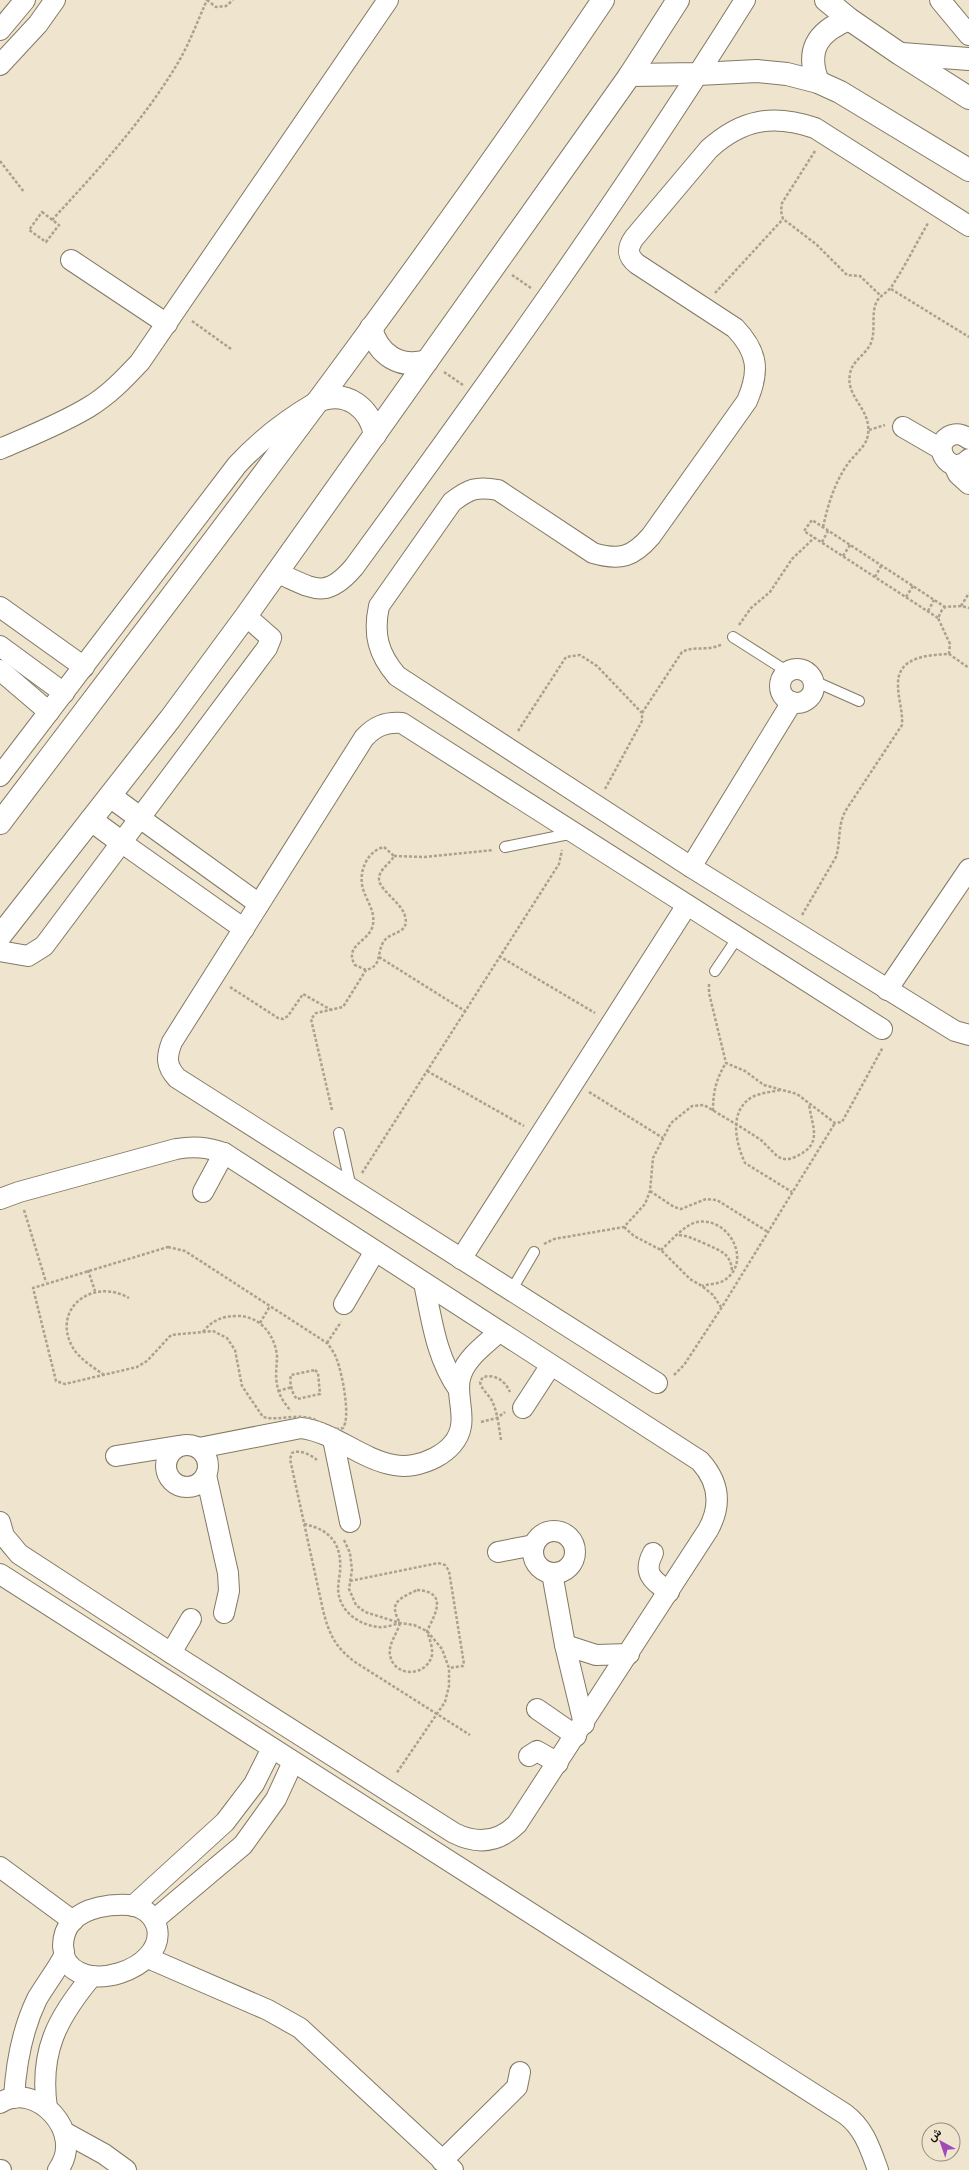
<svg xmlns="http://www.w3.org/2000/svg" width="969" height="2170" viewBox="0 0 969 2170" font-family="Overpass,Vazirmatn,sans-serif">
<style>
.lines{fill:none;stroke-linecap:round;stroke-linejoin:round}
.lane-casing{stroke:#837964;stroke-width:12}
.street-casing{stroke:#837964;stroke-width:22}
.secondary-casing{stroke:#837964;stroke-width:24}
.path{stroke:#aaa18f;stroke-width:2.5;stroke-dasharray:3 2;stroke-linecap:butt}
.lane{stroke:#fff;stroke-width:10}
.street{stroke:#fff;stroke-width:20}
.secondary{stroke:#fff;stroke-width:22}
</style>
<rect width="100%" height="100%" fill="#efe4cd"/>
<g class="lines">
<defs>
<g id="lane">
<path d="M733,637L788,672"/>
<path d="M814,681L859,701"/>
<path d="M505,847L574,833"/>
<path d="M715,971L738,937"/>
<path d="M339,1133L351,1188"/>
<path d="M511,1291L534,1252"/>
</g>
<g id="street">
<path d="M940,0L969,35"/>
<path d="M0,30L25,0"/>
<path d="M0,65L38,24L55,0"/>
<path d="M969,226L815,128C773,114 742,119 709,149L634,238C627,248 627,256 637,264L735,328C758,352 760,371 747,401L651,536C633,557 620,561 593,553L498,490C476,486 469,489 452,502L379,606C373,634 378,654 397,676L691,867L942,1023L955,1031L969,1035"/>
<path d="M71,260L167,324"/>
<path d="M903,427L941,449"/>
<path d="M969,439C963,435 959,433 952,435C929,443 949,479 969,459"/>
<path d="M0,449C30,436 61,424 89,407C109,395 125,378 140,362L388,0"/>
<path d="M954,465L958,474L969,484"/>
<path d="M278,573C313,588 325,601 354,567C489,382 623,195 745,0"/>
<path d="M0,607L84,667"/>
<path d="M0,646L64,693"/>
<circle cx="797" cy="686" r="17"/>
<path d="M0,670L49,712"/>
<path d="M0,776L237,465C260,440 286,420 315,403"/>
<path d="M140,818L259,904"/>
<path d="M121,842L244,929"/>
<path d="M691,867L792,702"/>
<path d="M0,951L28,956L44,946L267,648L271,638L246,616"/>
<path d="M887,990L969,869"/>
<path d="M203,1192L224,1153"/>
<path d="M0,1199L19,1192L176,1149C194,1146 207,1147 224,1153L700,1461C719,1482 722,1505 708,1530L517,1824C499,1842 478,1845 454,1833L171,1653L19,1554L4,1536L0,1522"/>
<path d="M461,1259L687,905"/>
<path d="M424,1283C432,1321 436,1357 459,1390"/>
<path d="M344,1304L375,1251"/>
<path d="M657,1383L177,1078C166,1066 166,1057 172,1042L364,738C375,726 385,722 402,723L882,1029"/>
<path d="M523,1408L551,1365"/>
<path d="M333,1439L350,1522"/>
<circle cx="187" cy="1466" r="21"/>
<path d="M199,1448L301,1428C334,1432 360,1459 394,1465C419,1470 457,1453 461,1426C464,1409 455,1391 461,1375C467,1357 486,1344 499,1332"/>
<path d="M116,1456L178,1446"/>
<path d="M206,1475L228,1573L229,1591L224,1613"/>
<circle cx="554" cy="1552" r="21"/>
<path d="M498,1552L534,1545"/>
<path d="M653,1553C642,1574 653,1580 669,1592"/>
<path d="M552,1573L565,1645L584,1724"/>
<path d="M0,1574L845,2114C864,2128 870,2148 878,2170"/>
<path d="M565,1645L596,1655L629,1654"/>
<path d="M171,1653L191,1619"/>
<path d="M537,1709L576,1736"/>
<path d="M529,1756L537,1751L558,1763"/>
<path d="M0,1867L73,1921"/>
<path d="M133,1906L225,1822L254,1784L272,1748"/>
<path d="M154,1920L243,1845L276,1799L293,1762"/>
<path d="M148,1958L268,2010L300,2028L453,2170"/>
<path d="M14,2098C16,2063 22,2030 37,1999C42,1990 64,1959 64,1955C65,1953 63,1949 63,1946C63,1937 66,1928 72,1921C86,1907 110,1904 129,1905C142,1906 154,1915 157,1928C166,1970 79,1997 64,1956"/>
<path d="M0,2103C35,2080 86,2132 58,2170"/>
<path d="M47,2108C39,2052 57,2018 92,1976"/>
<path d="M64,2132L104,2154L126,2170"/>
<path d="M442,2161L517,2087L520,2072"/>
<path d="M0,2170H1"/>
</g>
<g id="secondary">
<path d="M826,0L849,19L900,54L969,98"/>
<path d="M902,54L969,59"/>
<path d="M630,75L698,74L757,71L787,74L818,82L840,92L969,170"/>
<path d="M818,82C805,49 819,31 849,19"/>
<path d="M371,328C378,355 400,369 427,361"/>
<path d="M320,400C347,390 370,408 375,435"/>
<path d="M110,796L140,818"/>
<path d="M91,820L121,842"/>
<path d="M0,823C205,552 413,282 603,0"/>
<path d="M0,936L170,719L246,616L630,75L678,0"/>
</g>
</defs>
<use href="#lane" class="lane-casing"/>
<use href="#street" class="street-casing"/>
<use href="#secondary" class="secondary-casing"/>
<g class="path">
<path d="M207,0L216,7L226,6L233,0"/>
<path d="M815,151L782,203L781,211L783,219L816,244L847,275L860,276L881,296"/>
<path d="M0,161L24,192"/>
<path d="M42,212L59,225L46,242L29,230Z"/>
<path d="M52,220C98,170 145,119 179,61C190,42 198,20 207,0"/>
<path d="M512,275L531,288"/>
<path d="M891,289L969,337"/>
<path d="M715,293L783,219"/>
<path d="M192,321L231,349"/>
<path d="M444,372L463,385"/>
<path d="M869,430L885,425"/>
<path d="M823,527C828,505 834,484 847,465C852,457 864,448 867,439C875,410 845,399 850,374C852,361 864,356 870,345C877,332 870,314 877,301C881,295 888,292 892,286C905,266 916,244 928,223"/>
<path d="M822,542L828,531"/>
<path d="M843,556L850,545"/>
<path d="M875,577L881,566"/>
<path d="M906,597L913,586"/>
<path d="M961,606L969,593"/>
<path d="M928,611L934,600"/>
<path d="M938,618L804,531L812,520L945,607"/>
<path d="M739,625L751,608L770,592L792,559L814,538"/>
<path d="M949,654L950,644L938,618L942,610L945,607L961,606L969,608"/>
<path d="M642,713L682,652C695,645 708,652 722,644"/>
<path d="M518,731L566,657L580,655L597,666L642,713V721L605,789"/>
<path d="M384,847L394,856C390,864 379,869 379,879C379,890 402,903 405,916C410,934 391,931 384,941C376,953 383,966 366,970L355,965C344,946 366,943 372,928C377,913 367,902 363,889C358,872 367,851 384,847Z"/>
<path d="M394,856L425,857L493,850"/>
<path d="M802,915L836,857C841,841 837,826 846,810L902,725C903,711 898,699 898,685C897,656 929,655 949,654L969,668"/>
<path d="M499,956L595,1013"/>
<path d="M379,957L465,1011"/>
<path d="M709,984V993L726,1063L745,1071L764,1085L797,1094L835,1123L842,1122L883,1047"/>
<path d="M230,987L278,1018L283,1019L288,1016L303,994L333,1011"/>
<path d="M427,1071L524,1126"/>
<path d="M780,1090C771,1092 760,1093 752,1097C729,1111 735,1141 745,1163L792,1192"/>
<path d="M589,1092L663,1138"/>
<path d="M332,1110L311,1019L316,1013L343,1007L366,970"/>
<path d="M713,1111C713,1092 716,1079 726,1063"/>
<path d="M362,1173L559,864L562,850"/>
<path d="M650,1191L674,1207L681,1209L706,1199L717,1200L768,1232"/>
<path d="M24,1210L46,1282"/>
<path d="M624,1227L634,1236L661,1250L690,1279L702,1286L713,1295L721,1307"/>
<path d="M679,1235C689,1236 696,1240 706,1244C720,1251 731,1253 732,1271"/>
<path d="M544,1244L554,1239L624,1227L645,1204L650,1191L653,1158L671,1123L692,1106L704,1105L744,1129L761,1140L777,1156C783,1160 788,1160 795,1157C824,1144 812,1128 809,1104"/>
<path d="M168,1247L185,1251L327,1343C331,1348 335,1354 337,1360C342,1373 351,1417 343,1428C331,1432 321,1421 310,1418C294,1414 278,1421 263,1417L242,1386L235,1350L227,1338L213,1331L171,1335L147,1361L137,1367L65,1384L56,1381L33,1288Z"/>
<path d="M661,1250C671,1241 684,1225 697,1222C729,1216 754,1263 723,1281C718,1284 709,1284 702,1286"/>
<path d="M88,1270L95,1291"/>
<path d="M260,1323L270,1306"/>
<path d="M203,1332C212,1320 223,1316 238,1316C260,1316 275,1335 277,1356C277,1365 275,1375 277,1384C278,1394 284,1403 291,1411"/>
<path d="M327,1343L341,1322"/>
<path d="M315,1370L318,1373L320,1394L297,1399C292,1394 289,1382 291,1375Z"/>
<path d="M104,1375C93,1367 78,1358 72,1346C52,1309 92,1277 129,1298"/>
<path d="M674,1375L684,1365L722,1307L835,1123"/>
<path d="M278,1391L292,1387"/>
<path d="M481,1422L497,1418L505,1412"/>
<path d="M501,1440C499,1428 498,1415 493,1403C490,1395 482,1391 480,1382L483,1377C496,1374 505,1381 510,1392"/>
<path d="M317,1460C311,1455 300,1449 292,1453L290,1459L323,1610C329,1634 335,1647 355,1662L470,1735"/>
<path d="M304,1524C331,1530 342,1544 340,1572C339,1580 337,1589 339,1596C343,1614 361,1625 378,1627C384,1628 393,1625 399,1623"/>
<path d="M344,1540L350,1553L352,1570L349,1589L356,1605L365,1612L400,1623L414,1625L427,1631L442,1649L449,1668V1686L445,1702L396,1774"/>
<path d="M350,1581L438,1563L445,1565L449,1571L464,1664L463,1666L449,1668"/>
<path d="M417,1590C448,1592 436,1613 427,1631C429,1638 433,1647 432,1655C427,1677 394,1678 390,1655C388,1644 397,1634 400,1623C388,1602 399,1599 417,1590Z"/>
</g>
<use href="#lane" class="lane"/>
<use href="#street" class="street"/>
<use href="#secondary" class="secondary"/>
</g>
<g transform="translate(941 2142) rotate(320)"><circle r="19" fill="#efe4cd" stroke="#968e7d"/>
<path d="M0-3L7 15L0 10L-7 15Z" fill="#a04ab7"/>
<text y="-6" font-size="11" font-weight="bold" text-anchor="middle" fill="#110d06">ش</text>
</g>
</svg>
